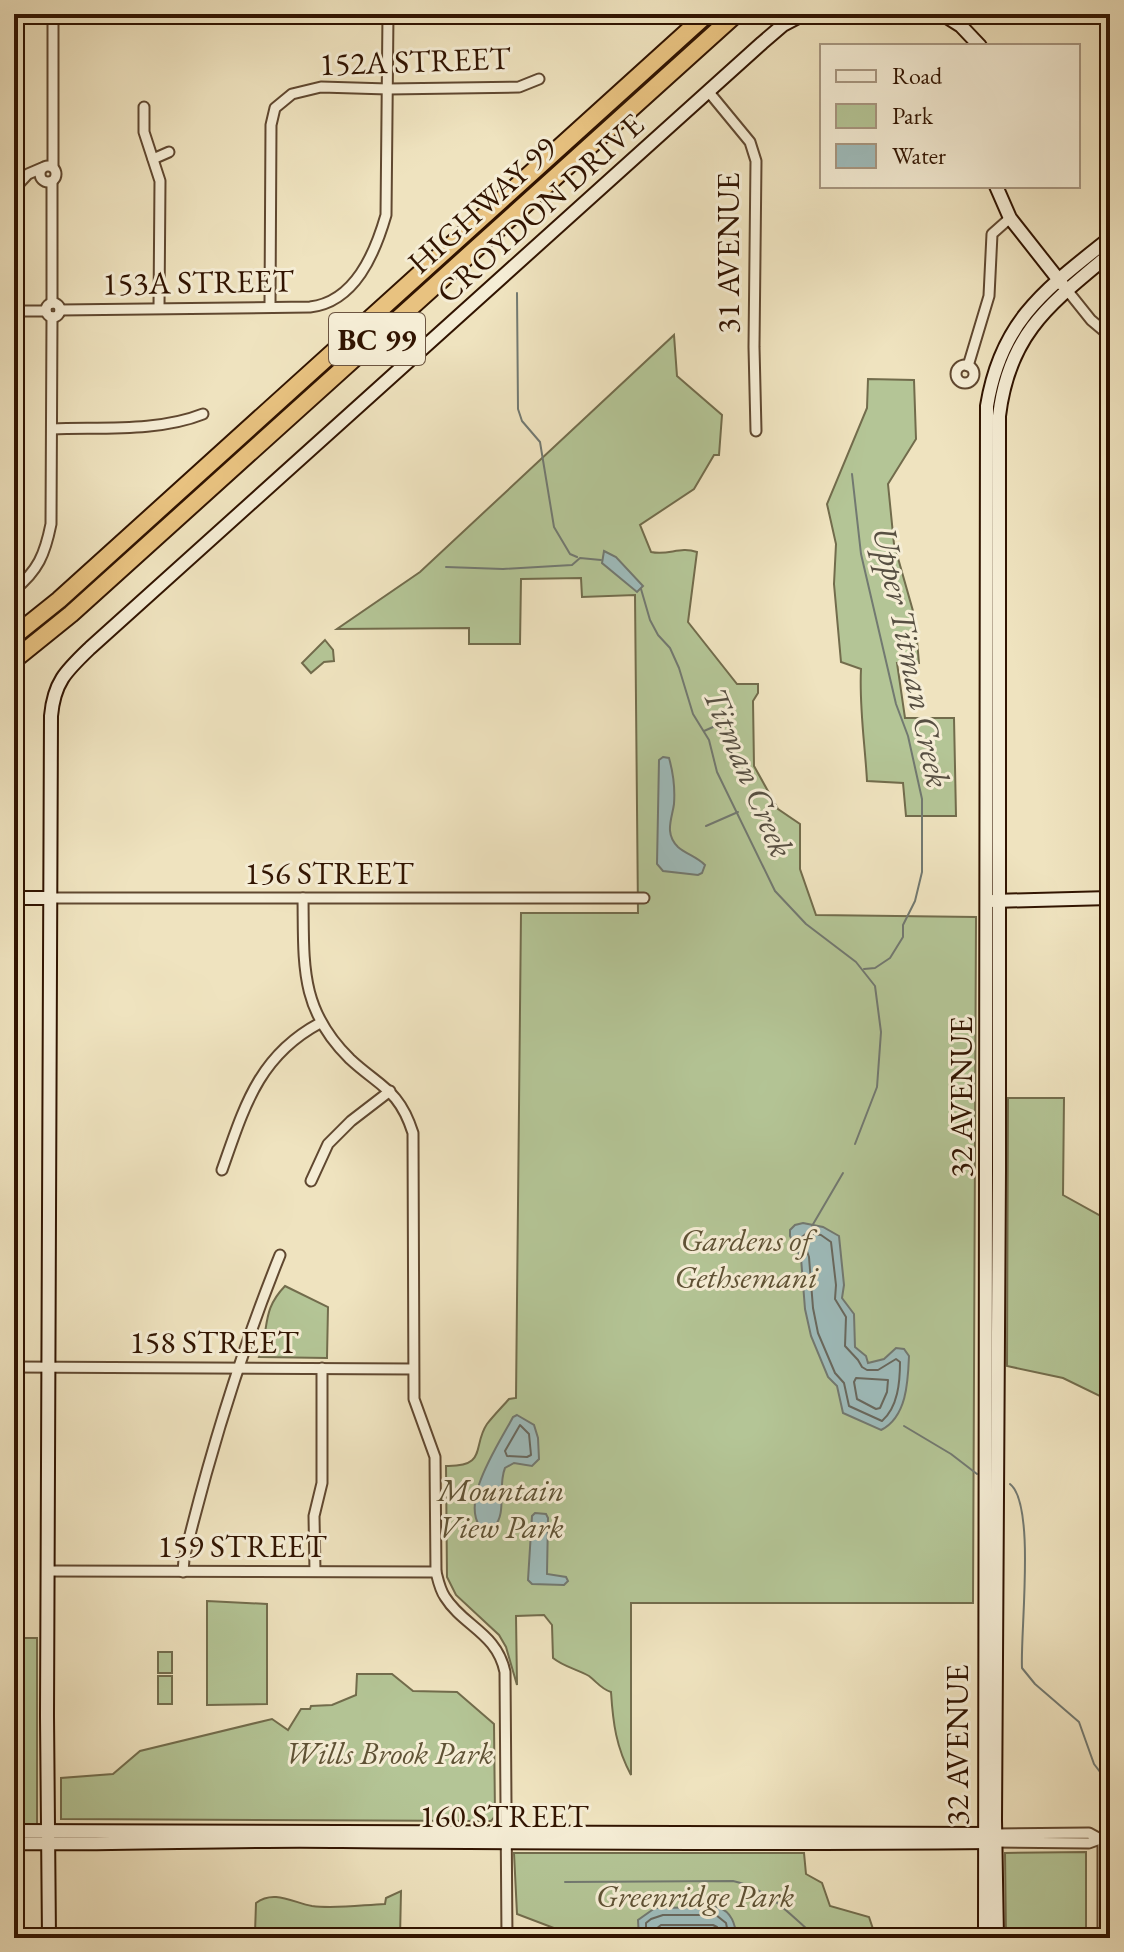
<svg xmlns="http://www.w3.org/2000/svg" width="1124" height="1952" viewBox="0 0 1124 1952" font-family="'EB Garamond',serif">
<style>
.green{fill:#b4c596;stroke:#726c4c;stroke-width:2}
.water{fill:#9ebcbc;stroke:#727971;stroke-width:2}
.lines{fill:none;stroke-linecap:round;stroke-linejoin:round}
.shore{stroke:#68685e;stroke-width:2}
.stream{stroke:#727971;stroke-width:2}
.street-casing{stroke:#604830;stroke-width:13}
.secondary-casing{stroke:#311401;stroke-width:16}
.highway-casing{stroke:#311401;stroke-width:20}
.street{stroke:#f5edd5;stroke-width:9}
.secondary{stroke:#f5edd5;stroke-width:12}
.highway{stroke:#e8c280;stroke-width:16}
.labels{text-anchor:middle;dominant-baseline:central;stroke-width:6;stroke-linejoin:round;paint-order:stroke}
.shield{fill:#f5edd5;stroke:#6c5541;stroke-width:2}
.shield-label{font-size:30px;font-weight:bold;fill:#311401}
.street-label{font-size:32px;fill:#311401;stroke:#f5edd5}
.park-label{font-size:32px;font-style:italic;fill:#5f5235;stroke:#f5edd5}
.water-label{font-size:34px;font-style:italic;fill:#574f42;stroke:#f5edd5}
</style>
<rect width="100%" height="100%" fill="#efe3bf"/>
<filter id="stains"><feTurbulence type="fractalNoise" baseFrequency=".0025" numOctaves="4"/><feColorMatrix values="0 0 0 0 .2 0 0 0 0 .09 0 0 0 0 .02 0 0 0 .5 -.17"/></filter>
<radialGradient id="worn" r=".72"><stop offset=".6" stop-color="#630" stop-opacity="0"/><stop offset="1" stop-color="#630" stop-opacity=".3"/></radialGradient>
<g class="green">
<path d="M674,335L677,376L722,415L719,455H714L694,489L640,525L651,552C669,556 679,546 697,552L688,622L737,684H758V693L753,701L754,766L778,809L800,824V869L816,915L976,917L973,1603H631V1775C616,1747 613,1723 611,1692C601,1689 597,1682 589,1676C577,1669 564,1667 553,1658L552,1625L544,1615L516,1616L517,1685L506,1647L499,1635L456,1595L447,1577L446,1466C488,1467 472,1446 487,1424C494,1415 502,1407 509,1399L516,1398L521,913H638L635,595L582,597L581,578L521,579L520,644H469V628L337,629L420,572Z"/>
<path d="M868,379L914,380L916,439L888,484L894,544L915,618L919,663H897L905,718H954L956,816H906L903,783L867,781C865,744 859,707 861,669L841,662L834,584L836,544L827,504L867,408Z"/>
<path d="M325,640L333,650L334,661L324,662L311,673L302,663Z"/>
<path d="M1008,1098H1064L1063,1195L1110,1221V1401L1063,1378L1007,1366Z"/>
<path d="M285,1286L328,1307L327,1358L259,1357C270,1327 261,1311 285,1286Z"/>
<path d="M207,1601L267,1604V1704L207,1705Z"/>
<rect x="14" y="1638" width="23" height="188"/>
<rect x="158" y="1652" width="14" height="21"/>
<path d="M357,1674H392L413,1691L457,1692L494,1724L495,1816L491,1821L61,1819V1778L113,1774L140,1751L272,1719L288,1730L301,1709H310L311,1706L332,1705L356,1695Z"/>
<rect x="158" y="1676" width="14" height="28"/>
<path d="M1086,1852V1938H1006L1005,1853Z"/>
<path d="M514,1853H804L806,1874L822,1883L830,1906L869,1917L876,1938H580L517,1914Z"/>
<path d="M401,1891L400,1938H246L255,1933L256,1903C274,1889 294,1903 312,1906C335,1909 362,1905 385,1904L386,1898Z"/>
</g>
<g class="water">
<path d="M604,551L616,557L643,586L637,592L602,563Z"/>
<path d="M663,757L669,758C673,772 675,790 674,804C672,819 664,833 678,847C686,854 697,857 705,865L702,873L698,875L663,871L657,864L659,760Z"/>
<path d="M803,1223L823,1227L839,1236L844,1285L842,1298L854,1314L855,1347L866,1356L868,1363L884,1359L896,1348L904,1349L909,1356C908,1381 907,1417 881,1430L843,1413L837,1386L828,1377L811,1336L805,1309L801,1258L790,1236V1230L795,1225Z"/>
<path d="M517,1415L534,1425L538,1438L539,1459L532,1466L514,1463L505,1468C497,1487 508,1514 493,1528L482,1529C458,1503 499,1444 513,1417Z"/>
<path d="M535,1513L546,1514L548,1518L547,1574L566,1577L568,1581L564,1585L532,1584L528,1580L532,1516Z"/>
<path d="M718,1907C732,1912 735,1924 737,1938H639L638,1920L655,1908Z"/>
</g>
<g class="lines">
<g class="shore">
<path d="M807,1233L821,1235L831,1242L836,1285L835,1299L846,1317L845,1346L858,1360L862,1367L867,1370H878L896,1359L900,1362C900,1382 898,1407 882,1421L849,1406L844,1383L835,1373L818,1333L813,1308L809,1257L802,1237Z"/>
<path d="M856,1378L888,1380L887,1392L880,1408L876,1409L857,1399L854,1382Z"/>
<path d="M520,1425L529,1434L531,1455L527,1457L507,1456L505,1451Z"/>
<path d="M646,1938V1923L651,1919L663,1915H716L726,1923L729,1938"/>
<path d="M656,1938V1929L661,1925H713L717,1927L719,1938"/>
</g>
<g class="stream">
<path d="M517,293L518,409L522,421L540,442L554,527L570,554L577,557"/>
<path d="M852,474L861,554L896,704L908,736L922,799V872L915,901L903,925V937L890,958L875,968L864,969"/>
<path d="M446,567L503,569L572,565L580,558L601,560"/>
<path d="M641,589L650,620L658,635L670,648L679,668L693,714L709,740L717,772L775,891L806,924L856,962L875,986L881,1032L877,1087L855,1144"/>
<path d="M704,731L729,720"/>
<path d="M706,826L738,812"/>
<path d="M812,1226L843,1173"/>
<path d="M904,1426L951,1454L977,1474"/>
<path d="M1010,1484C1036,1504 1020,1633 1022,1668L1035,1684L1079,1722L1094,1764L1110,1785"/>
<path d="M565,1882L733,1881C768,1888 790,1915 817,1938"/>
</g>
<defs>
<g id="street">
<path d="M53,14V167"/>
<path d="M708,91L750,142L756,161L754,347L756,431"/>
<path d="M144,107V132L160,181L159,308"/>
<path d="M153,159L169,152"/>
<circle cx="48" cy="174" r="8"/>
<path d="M52,182V303"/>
<path d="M14,189L28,174L42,168"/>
<path d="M1067,290L1091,320L1110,336"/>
<circle cx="53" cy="310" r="7"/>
<path d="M270,306L271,125L275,108L292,94L321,87L388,89L519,87L539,79"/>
<path d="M60,310L310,307C355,302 375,253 386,215L388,14"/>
<path d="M14,311H46"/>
<circle cx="965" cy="374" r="9"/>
<path d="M968,366L989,296L992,234L1010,218"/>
<path d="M52,429C101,427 158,432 203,414"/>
<path d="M14,590C38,571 45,554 51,524L52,317"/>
<path d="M50,898H644"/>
<path d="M303,898C304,964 299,1009 350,1059C380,1087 399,1089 413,1133L414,1399L435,1457L436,1572C438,1580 440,1590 445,1597C463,1626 497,1633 505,1672L507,1938"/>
<path d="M222,1170C244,1108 258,1056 320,1023"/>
<path d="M311,1181L328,1144L351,1121L390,1091"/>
<path d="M14,1367L413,1369"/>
<path d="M48,1571L436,1572"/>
<path d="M315,1571L314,1516L322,1483V1368"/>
<path d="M183,1572L184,1559C209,1456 240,1354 280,1255"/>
<path d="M995,1834L1089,1833L1100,1839"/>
<path d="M1103,1839V1938"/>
<path d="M995,1842L1089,1843L1100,1839H1110"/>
<path d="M156,1938H196"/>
</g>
<g id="secondary">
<path d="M942,14L961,26L980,46"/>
<path d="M996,186L1010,218L1062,284"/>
<path d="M14,898H50"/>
<path d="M993,901L1110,898"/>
<path d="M14,1831L992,1834"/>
<path d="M14,1843C123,1845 233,1839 342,1841C559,1843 775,1844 992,1842"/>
<path d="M49,1938L47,1716L51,716C54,682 66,671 90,648L762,43L783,25L804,14"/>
<path d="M985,1938L987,406C1001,320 1046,289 1110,238"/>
<path d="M997,1938L995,1820L999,1171V416C1009,333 1050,304 1110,254"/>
</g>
<g id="highway">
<path d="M14,636L59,600L707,14"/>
<path d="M14,660L71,614L736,14"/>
</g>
</defs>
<use href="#street" class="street-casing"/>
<use href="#secondary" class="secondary-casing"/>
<use href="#highway" class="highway-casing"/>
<use href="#street" class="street"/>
<use href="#secondary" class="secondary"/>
<use href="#highway" class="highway"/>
</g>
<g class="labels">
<rect class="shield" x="329" y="313" width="96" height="52" rx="6"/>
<g class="shield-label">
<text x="377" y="339">BC 99</text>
</g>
<g class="street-label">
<text transform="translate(415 61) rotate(-2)">152A STREET</text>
<text transform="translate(482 205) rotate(-42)">HIGHWAY 99</text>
<text transform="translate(540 208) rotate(-42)">CROYDON DRIVE</text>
<text transform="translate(728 253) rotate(-90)">31 AVENUE</text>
<text transform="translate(198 282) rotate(-1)">153A STREET</text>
<text x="329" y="873">156 STREET</text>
<text transform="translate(961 1097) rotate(-90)">32 AVENUE</text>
<text x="214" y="1342">158 STREET</text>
<text x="242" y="1546">159 STREET</text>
<text transform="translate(957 1745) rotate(-90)">32 AVENUE</text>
<text x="504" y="1816">160 STREET</text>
</g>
<g class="park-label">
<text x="746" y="1240">Gardens of<tspan x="746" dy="37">Gethsemani</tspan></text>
<text x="501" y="1490">Mountain<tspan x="501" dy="37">View Park</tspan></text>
<text x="389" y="1753">Wills Brook Park</text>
<text x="695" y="1896">Greenridge Park</text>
</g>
<g class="water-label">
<text transform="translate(912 657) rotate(78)">Upper Titman Creek</text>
<text transform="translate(749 772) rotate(67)">Titman Creek</text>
</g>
</g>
<rect width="1124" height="1952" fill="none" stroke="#efe3bf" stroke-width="48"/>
<rect x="16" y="16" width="1092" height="1920" fill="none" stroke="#311401" stroke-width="4"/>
<rect x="24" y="24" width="1076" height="1904" fill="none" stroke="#311401" stroke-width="2"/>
<rect x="820" y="44" width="260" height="144" fill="#f5edd5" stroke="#a79680" stroke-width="2"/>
<rect x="836" y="70" width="40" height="12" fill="#f5edd5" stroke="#a79680" stroke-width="2"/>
<text x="892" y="84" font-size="24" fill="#311401">Road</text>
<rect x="836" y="104" width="40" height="24" fill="#b4c596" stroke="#a79680" stroke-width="2"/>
<text x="892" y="124" font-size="24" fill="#311401">Park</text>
<rect x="836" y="144" width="40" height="24" fill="#9ebcbc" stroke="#a79680" stroke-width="2"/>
<text x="892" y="164" font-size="24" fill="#311401">Water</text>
<rect width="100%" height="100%" filter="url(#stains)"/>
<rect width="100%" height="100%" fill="url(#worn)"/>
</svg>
